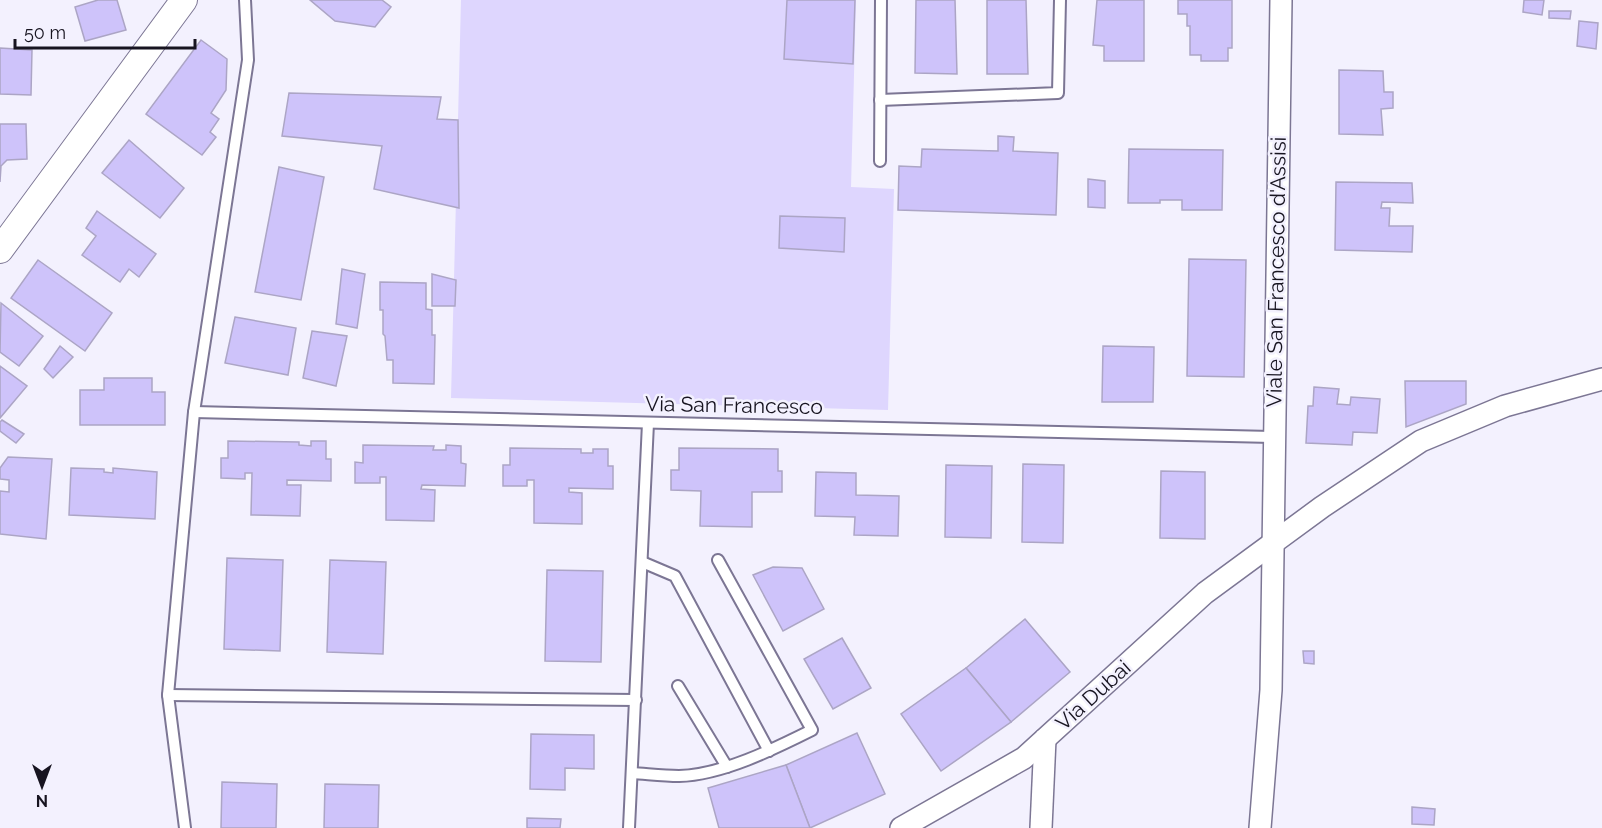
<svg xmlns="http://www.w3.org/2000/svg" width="1602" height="828" viewBox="0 0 1602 828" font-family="Raleway,sans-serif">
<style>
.green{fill:#ded6fe}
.building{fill:#cec3fa;stroke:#aca5c5;stroke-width:1.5}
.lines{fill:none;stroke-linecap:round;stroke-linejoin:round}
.service-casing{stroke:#7c7694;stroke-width:14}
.minor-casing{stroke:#7c7694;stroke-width:24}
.tertiary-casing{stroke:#7c7694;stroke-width:28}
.service{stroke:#fff;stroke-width:10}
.minor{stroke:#fff;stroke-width:21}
.tertiary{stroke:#fff;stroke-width:26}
.labels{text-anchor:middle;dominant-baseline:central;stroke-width:5;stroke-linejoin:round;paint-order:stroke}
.street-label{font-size:21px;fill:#171420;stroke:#f3f1fe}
</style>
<rect width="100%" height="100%" fill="#f3f1fe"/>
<path class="green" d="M461,0H856L851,187L894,189L888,410L451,398Z"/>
<g class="building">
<path d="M98,0H117L126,30L85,41L75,7Z"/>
<path d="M310,0H382L391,7L375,27L335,21Z"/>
<path d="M787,0H855L853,64L784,59Z"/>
<path d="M916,0H955L957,74L915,73Z"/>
<path d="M987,0H1026L1028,74H987Z"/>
<path d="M1097,0H1144V61H1104V46L1093,45Z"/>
<path d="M1178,0H1232V48H1228V61H1201V55H1190V26H1187V14H1178Z"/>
<path d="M1524,0H1544L1542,15L1523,12Z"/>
<path d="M1549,11H1571L1570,19L1549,18Z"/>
<path d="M1579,21L1598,23L1596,49L1577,46Z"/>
<path d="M201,40L227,59L226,90L211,113L219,119L210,132L216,137L202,155L146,114Z"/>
<path d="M0,48L32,50L31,95L0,94Z"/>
<path d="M1339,70L1383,71L1384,92H1393V108L1381,109L1383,135L1339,134Z"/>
<path d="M289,93L441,97L437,119L458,120L459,208L374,189L382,146L282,136Z"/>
<path d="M0,124H26L27,159L7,160L1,166L0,182Z"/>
<path d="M998,136L1014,137L1013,151L1058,153L1056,215L898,210L899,166L921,167L922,149L998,151Z"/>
<path d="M129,140L184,188L160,218L102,173Z"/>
<path d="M1129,149L1223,150L1222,210H1182V200H1160V203H1128Z"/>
<path d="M279,167L324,177L301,300L255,292Z"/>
<path d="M1088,179L1105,181V208L1088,207Z"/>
<path d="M1336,182L1412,183L1413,203L1382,202L1381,208H1390L1389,226H1413L1412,252L1335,250Z"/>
<path d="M97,211L156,254L139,277L129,269L120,282L82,255L96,236L86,228Z"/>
<path d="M780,216L845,218L844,252L779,248Z"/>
<path d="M1189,259L1246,260L1244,377L1187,376Z"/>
<path d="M38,260L112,313L85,351L11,298Z"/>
<path d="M342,269L365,274L357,328L336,324Z"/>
<path d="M432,274L456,280L455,306H432Z"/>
<path d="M380,282L426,283V309L432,310V335H435L434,384L393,383V360H387L385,336L383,334V310H380Z"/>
<path d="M1,303L43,336L19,366L0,352Z"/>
<path d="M235,317L296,328L288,375L225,363Z"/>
<path d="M312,331L347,336L336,386L303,378Z"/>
<path d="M60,346L73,357L53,378L44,369Z"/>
<path d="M1103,346L1154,347L1153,402H1102Z"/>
<path d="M0,366L27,386L0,418Z"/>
<path d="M104,378H152V392H165V425H80V390H104Z"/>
<path d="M1405,381H1466V404L1406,427Z"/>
<path d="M1314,387L1339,389L1337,404L1350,405L1351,397L1380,399L1377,433L1353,432L1352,445L1306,443L1308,406H1313Z"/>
<path d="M2,420L24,434L16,443L0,431V422Z"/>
<path d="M228,441L299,442V445L311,446V441H326V459H331V481L287,480V485H301L300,516L251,515L252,473H245V479L221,478V458H228Z"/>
<path d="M363,445L434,446L433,450H446V445L461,446V463L466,464L465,486L422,485L421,489L435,490L434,521L386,520V477H380V483H355V462L363,463Z"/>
<path d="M510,448L581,449V453H593V449H608V466H613V489L569,488V492L582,493V524L534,523V480H527V486H503V465H510Z"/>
<path d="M679,448L778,449V471H782V492H752V527L700,526L701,491L671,490V470H679Z"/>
<path d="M8,457L52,459L46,539L0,534V491L9,492V480L0,479V468Z"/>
<path d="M1023,464L1064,465L1063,543L1022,542Z"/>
<path d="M946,465L992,466L991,538L945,537Z"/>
<path d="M71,468L104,469V472L113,473V468L157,472L155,519L69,515Z"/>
<path d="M1161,471L1205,472V539L1160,538Z"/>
<path d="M816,472L856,473V495L899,496L898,536L854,535L855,517L815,516Z"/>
<path d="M227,558L283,560L280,651L224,649Z"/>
<path d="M330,560L386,562L383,654L327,652Z"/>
<path d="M773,567L802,568L824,609L783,631L753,575Z"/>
<path d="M547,570L603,571L601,662L545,661Z"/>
<path d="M1025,619L1070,672L1011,722L966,668Z"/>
<path d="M842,638L871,688L833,709L804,659Z"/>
<path d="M1303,651H1314V664L1304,663Z"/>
<path d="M966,668L1011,722L941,771L901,714Z"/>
<path d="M857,733L885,794L810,828L786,765Z"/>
<path d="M531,734L594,735V769L565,768V790L530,789Z"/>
<path d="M786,765L810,828H719L708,788Z"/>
<path d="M222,782L277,784L276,828H221Z"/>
<path d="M325,784L379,785L378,828H324Z"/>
<path d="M1412,807L1435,809L1434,825L1412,824Z"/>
<path d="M527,818L561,819L560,828H527Z"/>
</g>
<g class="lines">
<defs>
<g id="service">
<path d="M880,100L1058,93L1060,0"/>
<path d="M880,161L881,0"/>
<path d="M194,412L1274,437"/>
<path d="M642,562L675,576L769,751"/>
<path d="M678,686L727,767"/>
<path d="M168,695L636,700"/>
<path d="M632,773C648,774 663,776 679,776C722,775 774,749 812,730L718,560"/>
<path d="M185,828L168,695L194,412L248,60L245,0"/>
<path d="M629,828L648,423"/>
</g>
<g id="minor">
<path d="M901,828L1024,758L1205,593L1322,507L1421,441L1505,406L1602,379"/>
<path d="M1041,828L1045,739"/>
<path d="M1260,828L1271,690L1281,0"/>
</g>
<path id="tertiary" d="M0,250L184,0"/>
</defs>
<use href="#service" class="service-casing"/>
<use href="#minor" class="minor-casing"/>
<use href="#tertiary" class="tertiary-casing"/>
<use href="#service" class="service"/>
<use href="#minor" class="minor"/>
<use href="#tertiary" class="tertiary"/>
</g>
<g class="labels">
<g class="street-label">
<text transform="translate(1276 272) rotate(-89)">Viale San Francesco d'Assisi</text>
<text transform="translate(734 405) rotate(1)">Via San Francesco</text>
<text transform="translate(1093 695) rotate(-42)">Via Dubai</text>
</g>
</g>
<g transform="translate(42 786) rotate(180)" stroke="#f3f1fe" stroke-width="4.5" paint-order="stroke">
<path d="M0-4.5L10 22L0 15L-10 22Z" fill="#171420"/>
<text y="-9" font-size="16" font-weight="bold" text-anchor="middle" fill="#171420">N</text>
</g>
<path d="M15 39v9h180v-9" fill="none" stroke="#171420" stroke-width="3"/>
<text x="24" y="39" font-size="18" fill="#171420" stroke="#f3f1fe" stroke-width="4.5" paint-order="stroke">50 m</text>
</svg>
